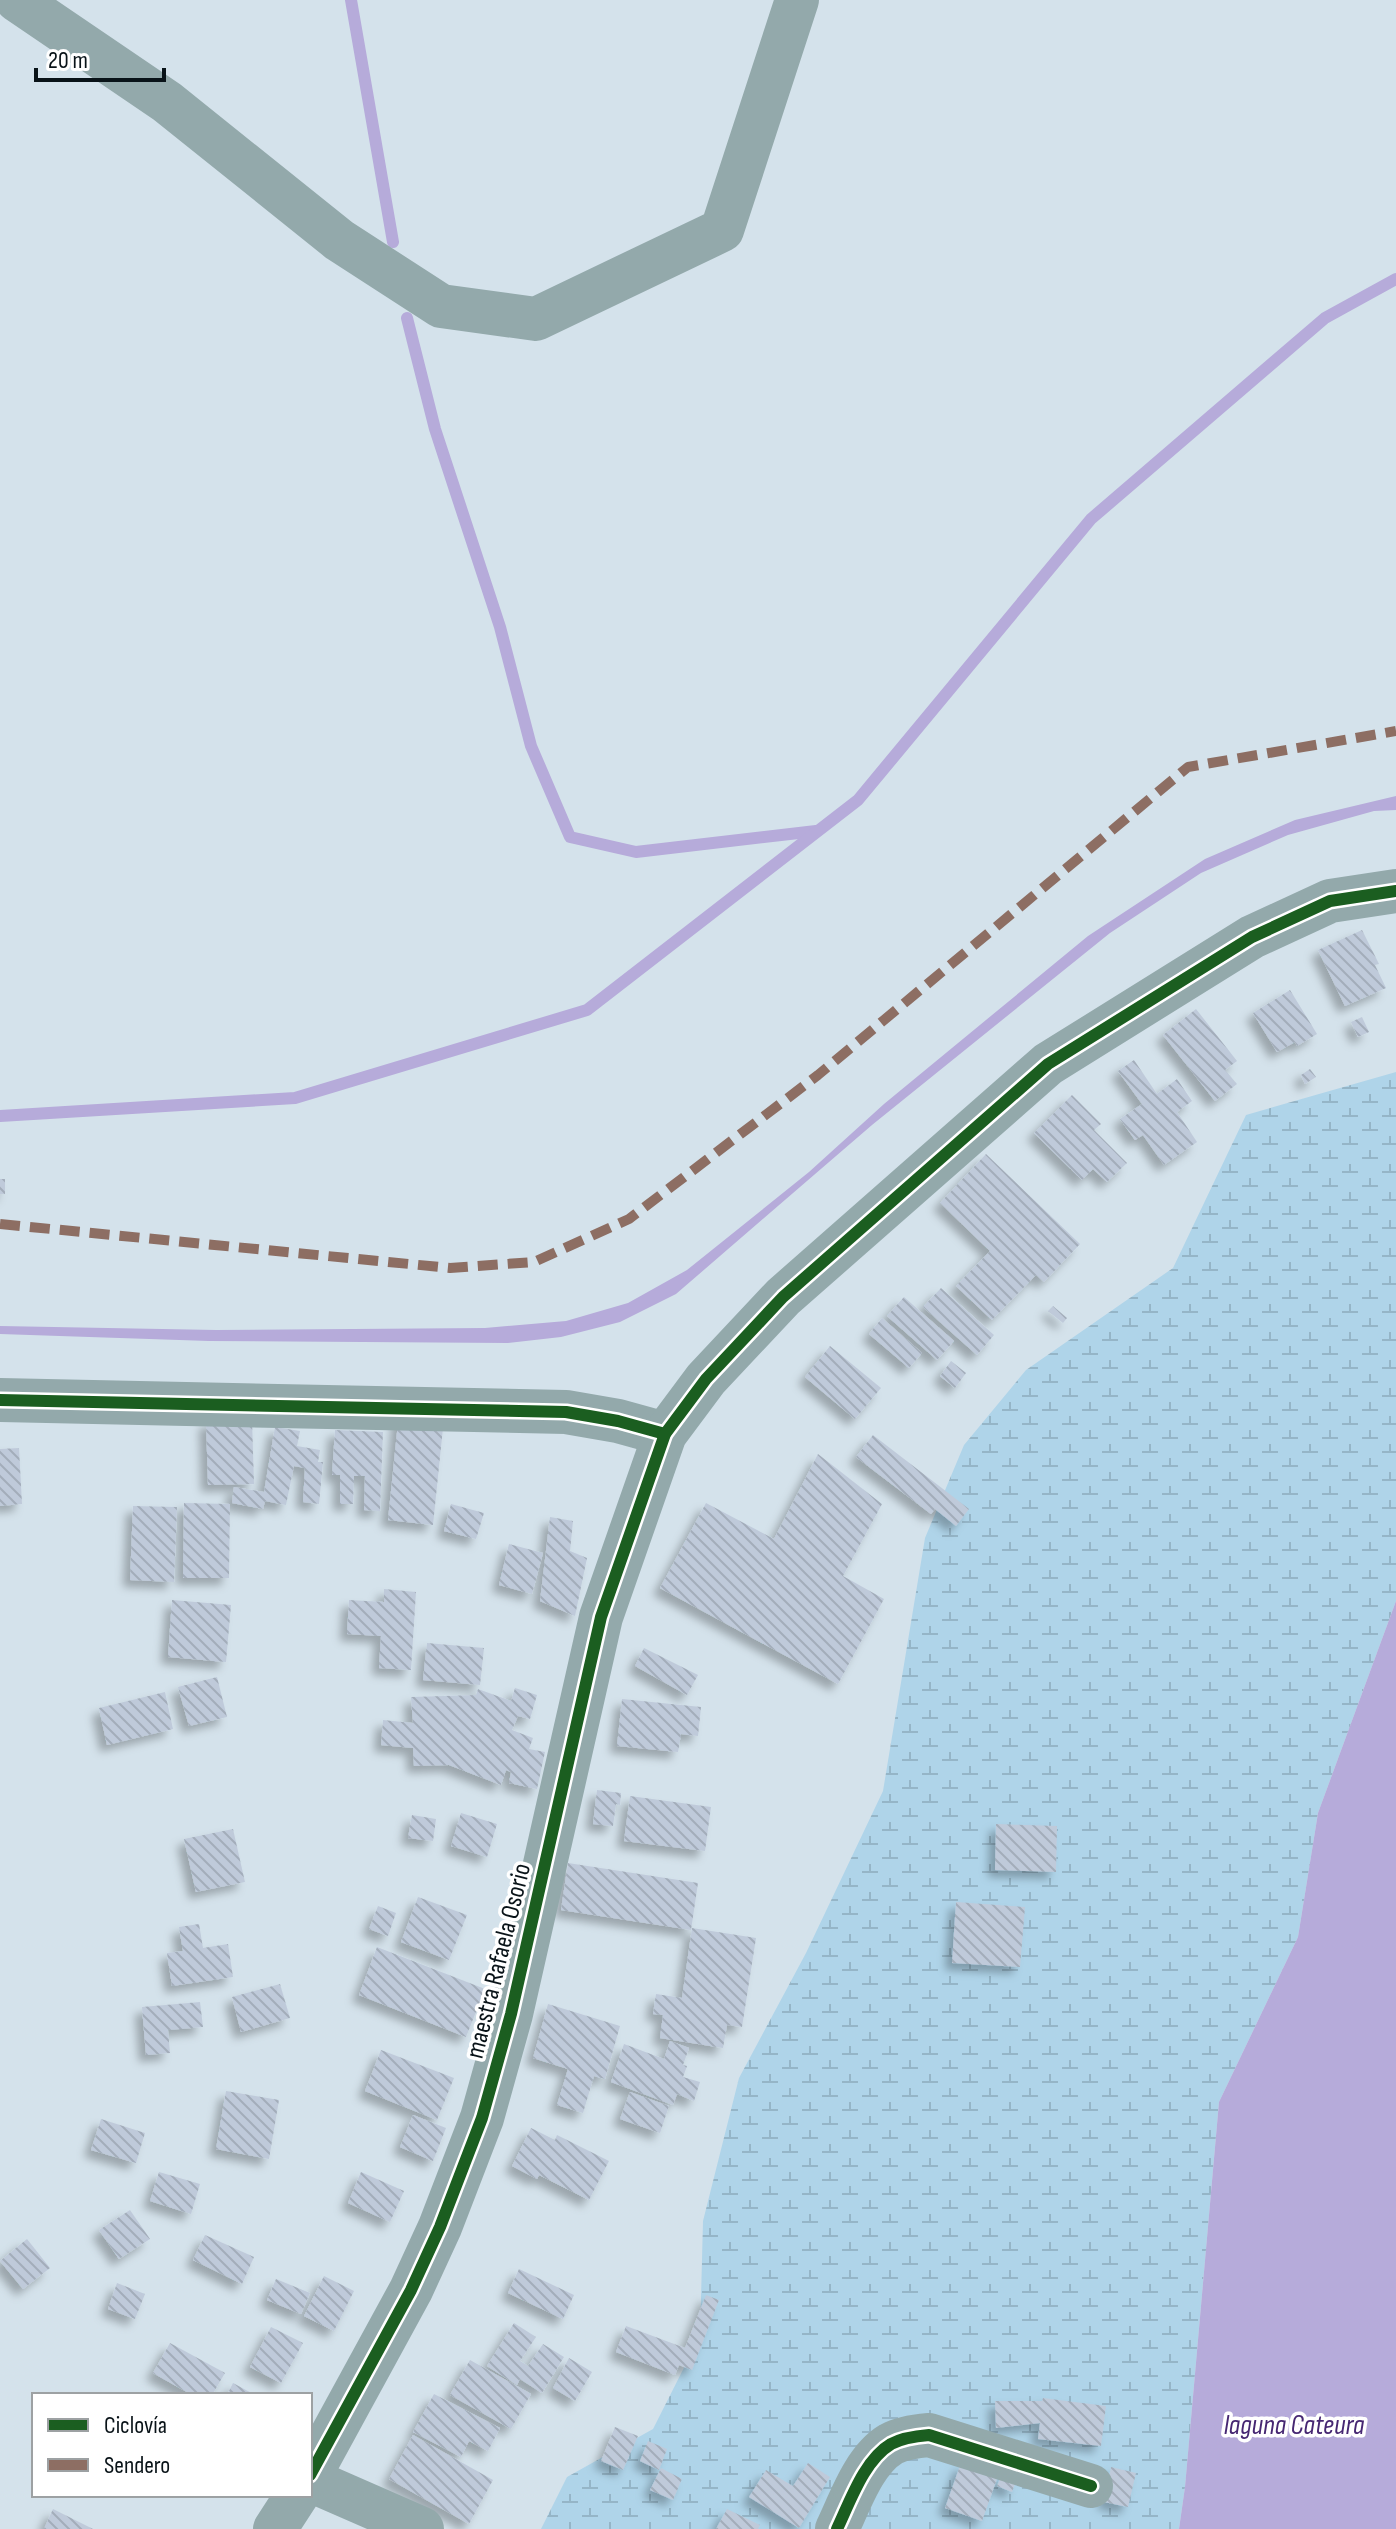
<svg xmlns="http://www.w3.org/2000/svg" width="1396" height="2529" viewBox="0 0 1396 2529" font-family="'Sofia Sans Condensed',sans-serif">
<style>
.wetland{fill:url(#wetland-marsh)}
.water{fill:#b6abda}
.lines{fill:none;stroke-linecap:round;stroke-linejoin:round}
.stream{stroke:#b6abda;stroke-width:12}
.building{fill:url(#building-back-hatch);filter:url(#shadow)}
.minor{stroke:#93a9ab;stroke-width:44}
.quiet{stroke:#8d6e63;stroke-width:10;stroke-dasharray:20 10;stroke-linecap:butt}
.cycleway-casing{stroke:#fff;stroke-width:17}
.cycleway{stroke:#1b5e20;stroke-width:12}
.labels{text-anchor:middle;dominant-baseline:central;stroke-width:7;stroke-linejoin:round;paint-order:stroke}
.street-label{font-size:26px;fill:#091318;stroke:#fff}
.water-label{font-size:28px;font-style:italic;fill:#462772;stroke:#fff}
</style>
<defs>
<pattern id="wetland-marsh" width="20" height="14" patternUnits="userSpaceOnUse" patternTransform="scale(2)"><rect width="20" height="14" fill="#afd4e9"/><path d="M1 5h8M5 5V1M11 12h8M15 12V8" fill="none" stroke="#95b5c7"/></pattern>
<pattern id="building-back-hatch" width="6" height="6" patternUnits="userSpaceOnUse" patternTransform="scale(2)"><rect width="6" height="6" fill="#bfcada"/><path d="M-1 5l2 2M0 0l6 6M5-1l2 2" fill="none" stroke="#a3adba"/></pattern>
<filter id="shadow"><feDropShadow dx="-7" dy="7" stdDeviation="4" flood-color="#0004"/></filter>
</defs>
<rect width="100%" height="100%" fill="#d4e2eb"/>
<path class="wetland" d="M1396,1072V1601L1318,1813L1298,1937L1219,2102L1185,2487L1179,2529H541L567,2477L653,2429L700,2336L703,2221L739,2078L806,1953L883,1791L925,1538L964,1445L1026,1370L1173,1268L1246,1115Z"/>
<g class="water">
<path d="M1396,796V810L1374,811L1288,835L1201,873L1110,933L872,1125L676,1294L620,1322L561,1337L508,1343L209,1341L0,1334V1326L216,1330L485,1328L566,1321L628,1303L687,1270L809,1172L884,1104L1088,936L1205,859L1295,820Z"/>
<path d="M1396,1601V2529H1179L1185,2487L1219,2102L1298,1937L1318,1813Z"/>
</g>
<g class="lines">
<g class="stream">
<path d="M351,0L393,242"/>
<path d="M407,318L435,429L500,627L531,746L570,837L636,852L816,831"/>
<path d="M0,1116L295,1098L587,1010L858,800L1091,519L1325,318L1396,279"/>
</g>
</g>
<g class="building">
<path d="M1362,930L1379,964L1375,965L1386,988L1345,1006L1318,950Z"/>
<path d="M1290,990L1317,1034L1297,1046L1295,1042L1277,1052L1253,1013Z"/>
<path d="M1196,1009L1237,1061L1225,1070L1237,1084L1215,1101L1163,1035Z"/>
<path d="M1362,1017L1369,1032L1358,1037L1351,1022Z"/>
<path d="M1134,1060L1157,1094L1177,1079L1192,1101L1177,1112L1197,1142L1164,1165L1143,1135L1135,1140L1120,1119L1142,1104L1118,1071Z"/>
<path d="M1310,1069L1316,1077L1305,1084L1301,1075Z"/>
<path d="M1072,1095L1101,1124L1094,1130L1127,1163L1107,1182L1093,1169L1082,1180L1034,1133Z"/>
<path d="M986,1154L1080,1244L1044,1282L1036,1275L992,1320L956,1286L990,1251L940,1203Z"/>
<rect x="0" y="1179" width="5" height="15"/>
<path d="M941,1288L994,1335L977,1355L923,1307Z"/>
<path d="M904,1297L954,1341L937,1360L887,1316Z"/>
<path d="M1053,1306L1067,1318L1063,1323L1048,1311Z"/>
<path d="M882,1318L922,1353L909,1368L869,1334Z"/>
<path d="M830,1346L881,1388L855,1419L805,1377Z"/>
<path d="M951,1361L966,1373L955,1388L940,1376Z"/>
<path d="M399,1413L444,1418L433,1525L388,1520Z"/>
<path d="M252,1420L254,1484L208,1485L206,1421Z"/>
<path d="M275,1427L300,1431L297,1446L320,1450L318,1462H323L319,1504L303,1502L305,1468L294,1466L286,1505L265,1501L263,1509L232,1503L234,1487L264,1492Z"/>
<path d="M335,1430L383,1432L380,1511L364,1510L365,1476H354L353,1504H340V1475H332Z"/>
<path d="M873,1435L969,1509L956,1526L935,1509L931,1514L856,1457Z"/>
<path d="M19,1448L22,1504L0,1506V1449Z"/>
<path d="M818,1454L882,1504L843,1576L884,1599L838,1684L660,1588L706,1503L774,1539Z"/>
<path d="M184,1503L230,1504L229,1578H183Z"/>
<path d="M451,1504L484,1513L476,1539L444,1531Z"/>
<path d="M133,1506L177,1507L174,1582L130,1580Z"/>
<path d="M550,1517L573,1521L570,1551L587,1558L575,1616L540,1601Z"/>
<path d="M509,1544L543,1553L532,1594L499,1585Z"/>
<path d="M384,1589L416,1592L411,1670L379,1668L381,1636L347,1634L349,1600L384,1602Z"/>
<path d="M172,1600L231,1605L226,1662L168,1657Z"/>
<path d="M427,1643L484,1648L480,1685L423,1680Z"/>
<path d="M644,1648L698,1675L687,1695L635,1666Z"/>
<path d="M217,1677L227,1717L189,1726L178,1687Z"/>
<path d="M515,1688L537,1695L530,1719L518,1716L512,1730L533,1738L529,1749L545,1752L537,1789L509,1783L511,1772L506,1770L501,1785L449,1765L414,1766L413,1748L381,1745L383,1720L413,1723L411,1697L476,1695L478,1689L511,1701Z"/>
<path d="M165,1692L173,1729L107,1745L99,1708Z"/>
<path d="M622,1699L701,1707L698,1736L681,1734L678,1752L617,1746Z"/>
<path d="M597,1790L621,1793L620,1805L616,1804L613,1826L593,1824Z"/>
<path d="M630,1796L711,1807L705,1851L624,1841Z"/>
<path d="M461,1813L497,1824L487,1857L451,1846Z"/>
<path d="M412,1815L436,1819L433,1841L408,1838Z"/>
<path d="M996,1824L1057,1826L1056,1872L995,1870Z"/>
<path d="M233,1829L245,1882L196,1892L184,1839Z"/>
<path d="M568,1863L698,1883L691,1930L561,1910Z"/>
<path d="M418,1897L467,1915L449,1960L401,1942Z"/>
<path d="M956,1902L1025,1907L1020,1967L952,1963Z"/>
<path d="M378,1906L396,1913L388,1936L369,1929Z"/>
<path d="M199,1924L203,1948L228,1944L233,1977L172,1986L167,1953L183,1951L179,1927Z"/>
<path d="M692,1928L756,1938L742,2027L727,2025L723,2048L660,2038L663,2015L653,2014L656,1994L682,1998Z"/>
<path d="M377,1947L485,1989L466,2037L359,1995Z"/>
<path d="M280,1984L290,2018L241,2032L232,1997Z"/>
<path d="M200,2002L203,2027L168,2030L170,2053L146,2055L142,2007Z"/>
<path d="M548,2004L620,2026L605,2079L594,2076L583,2113L557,2105L568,2069L533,2058Z"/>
<path d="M670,2041L689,2048L683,2065L687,2066L683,2077L700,2082L694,2101L677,2094L673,2105L611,2082L624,2044L664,2059Z"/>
<path d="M381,2050L454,2078L437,2120L365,2091Z"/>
<path d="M226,2091L279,2100L269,2159L216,2149Z"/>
<path d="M630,2092L669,2106L660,2133L620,2119Z"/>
<path d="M413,2115L446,2128L433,2161L400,2147Z"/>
<path d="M101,2119L145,2133L136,2163L91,2150Z"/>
<path d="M531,2128L555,2140L557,2135L609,2161L589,2200L539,2175L537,2179L512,2166Z"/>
<path d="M159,2172L200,2184L191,2214L150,2201Z"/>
<path d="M361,2172L404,2191L390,2222L348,2203Z"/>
<path d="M130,2210L150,2239L119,2259L99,2230Z"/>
<path d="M205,2235L254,2257L242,2284L193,2260Z"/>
<path d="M27,2239L50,2268L23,2289L0,2261Z"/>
<path d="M519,2269L574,2295L563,2319L508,2293Z"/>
<path d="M324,2276L354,2291L334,2331L304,2316Z"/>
<path d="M276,2279L310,2293L301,2314L267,2300Z"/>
<path d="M117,2283L145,2294L135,2319L108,2309Z"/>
<path d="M706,2295L719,2300L692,2370L679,2365L675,2375L616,2352L626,2326L685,2348Z"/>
<path d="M514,2323L536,2337L520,2361L528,2366L543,2344L564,2357L542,2393L520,2379L517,2385L487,2366Z"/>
<path d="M271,2327L303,2343L281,2383L250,2367Z"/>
<path d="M170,2343L225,2373L212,2395H192L153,2373Z"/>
<path d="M569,2358L592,2372L575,2401L553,2388Z"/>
<path d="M470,2360L531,2394L511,2429L450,2395Z"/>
<path d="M233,2383L255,2395H227Z"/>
<path d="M434,2394L500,2428L488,2451L469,2441L461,2457L413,2432Z"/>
<path d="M1043,2398L1106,2406L1101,2446L1038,2439L1040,2423L996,2428L995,2401H1042Z"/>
<path d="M615,2427L638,2436L623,2470L601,2461Z"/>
<path d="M413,2435L493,2480L469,2524L389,2479Z"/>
<path d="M648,2441L667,2449L659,2470L640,2461Z"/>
<path d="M808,2463L830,2477L799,2528L749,2497L766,2470L793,2486Z"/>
<path d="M961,2463L998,2476L982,2521L945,2508Z"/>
<path d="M1111,2467L1136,2473L1128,2507L1104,2502Z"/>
<path d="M661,2468L682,2479L673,2500L650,2490Z"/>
<path d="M1002,2474L1017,2479L1012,2492L997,2486Z"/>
<path d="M53,2509L93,2529H44Z"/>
<path d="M727,2509L760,2525L758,2529H716Z"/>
</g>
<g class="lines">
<g class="minor">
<path d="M17,0L167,102L339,240L441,306L536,319L722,230L797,0"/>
<path d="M0,1400L566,1412L618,1421L665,1434"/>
<path d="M310,2475L411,2290L440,2227L482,2118L511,2014L601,1617L665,1434L706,1379L783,1297L1048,1064L1252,937L1330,901L1396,891"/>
<path d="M310,2480L422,2529"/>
<path d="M275,2529L297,2495"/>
<path d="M837,2529C850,2502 864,2460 891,2444C902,2438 917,2436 929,2435L1091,2486"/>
</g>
<path class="quiet" d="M0,1224L450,1268L534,1262L629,1219L818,1075L1188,767L1396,731"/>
<defs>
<g id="cycleway">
<path d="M0,1400L566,1412L618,1421L665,1434"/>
<path d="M310,2475L411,2290L440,2227L482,2118L511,2014L601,1617L665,1434L706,1379L783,1297L1048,1064L1252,937L1330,901L1396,891"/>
<path d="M837,2529C850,2502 864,2460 891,2444C902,2438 917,2436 929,2435L1091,2486"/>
</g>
</defs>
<use href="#cycleway" class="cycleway-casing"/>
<use href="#cycleway" class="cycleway"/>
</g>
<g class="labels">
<g class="street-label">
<text transform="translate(499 1961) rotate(-76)">maestra Rafaela Osorio</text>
</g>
<g class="water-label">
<text x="1294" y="2425">laguna Cateura</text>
</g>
</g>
<rect x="32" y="2393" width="280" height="104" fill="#ffffff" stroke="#9da1a3" stroke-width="2"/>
<rect x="48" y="2419" width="40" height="12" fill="#1b5e20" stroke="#9da1a3" stroke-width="2"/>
<text x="104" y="2433" font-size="24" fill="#091318">Ciclovía</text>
<rect x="48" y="2459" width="40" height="12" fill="#8d6e63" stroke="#9da1a3" stroke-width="2"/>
<text x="104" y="2473" font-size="24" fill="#091318">Sendero</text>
<path d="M36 68v12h128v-12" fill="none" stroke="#091318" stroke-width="4"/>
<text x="48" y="68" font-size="24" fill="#091318" stroke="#ffffff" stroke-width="6" paint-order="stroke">20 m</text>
</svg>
